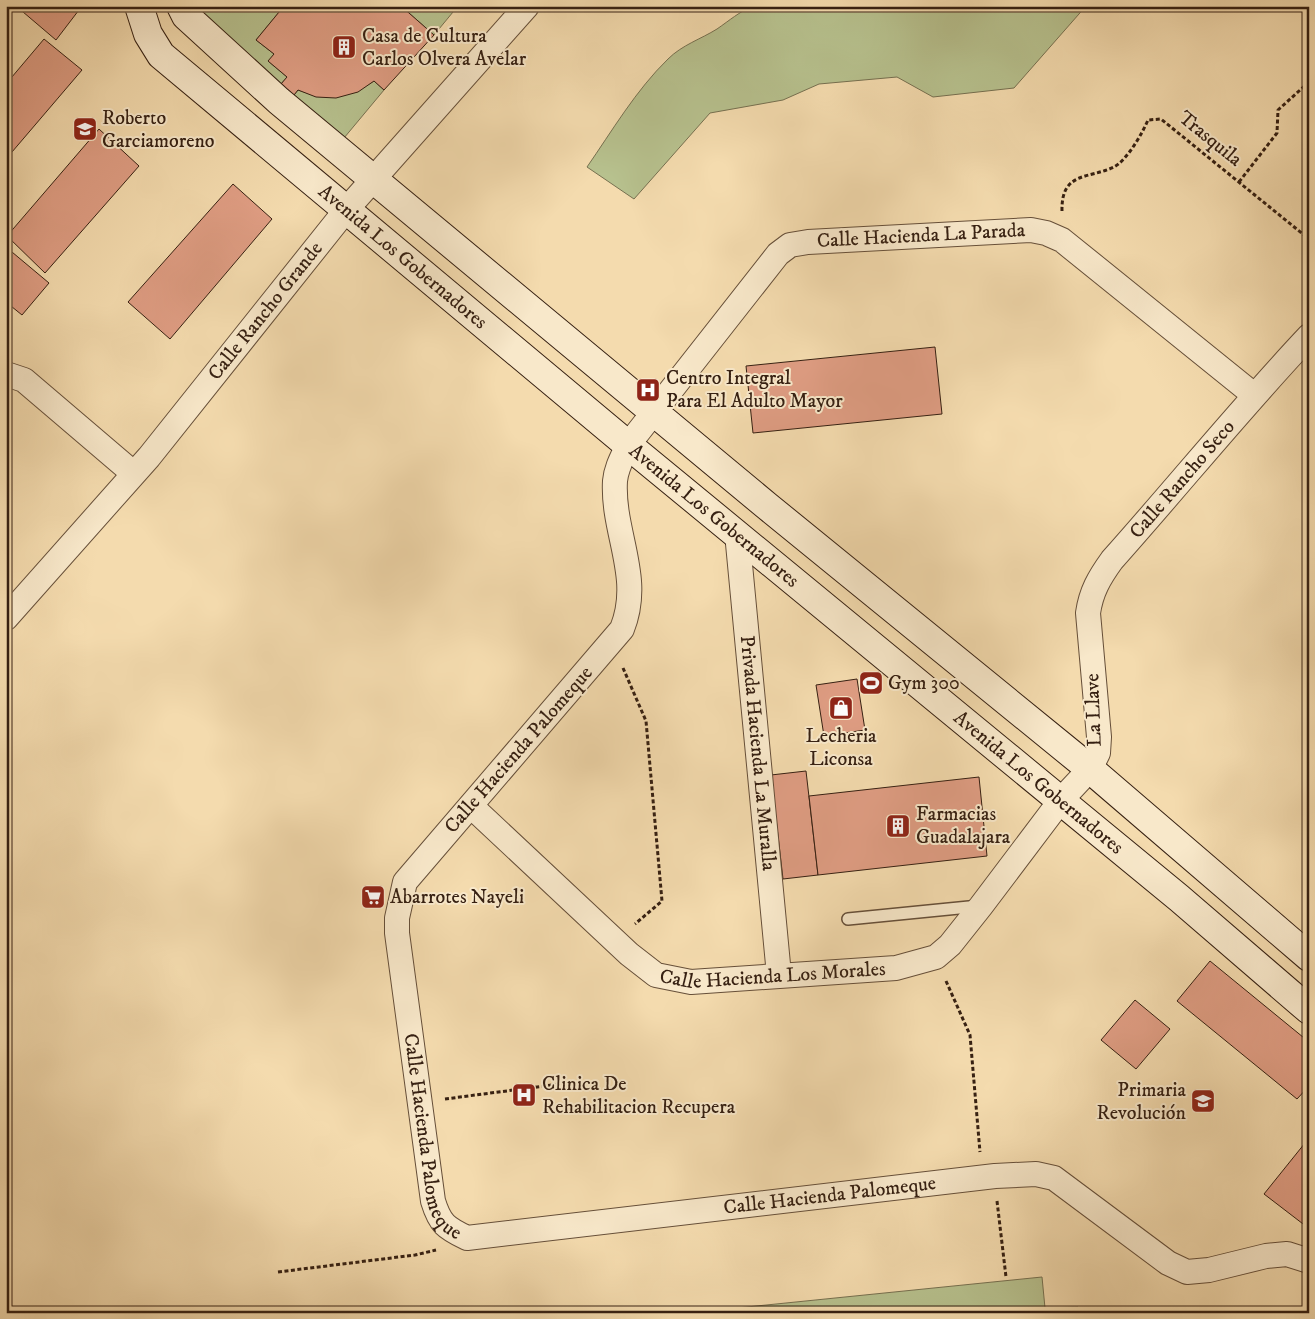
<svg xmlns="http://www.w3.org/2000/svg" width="1315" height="1319" viewBox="0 0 1315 1319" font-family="'IM FELL DW Pica',serif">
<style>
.green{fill:#b7c18e;stroke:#767050}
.building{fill:#df9d83;stroke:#362012}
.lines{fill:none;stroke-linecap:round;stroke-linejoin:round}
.lane-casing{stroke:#664f39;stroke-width:14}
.street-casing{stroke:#664f39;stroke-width:26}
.secondary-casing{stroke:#362012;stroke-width:30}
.path{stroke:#362012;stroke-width:3;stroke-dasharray:4 2.5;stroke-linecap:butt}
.lane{stroke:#f8e8ca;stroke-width:11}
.street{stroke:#f8e8ca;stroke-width:24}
.secondary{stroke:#f8e8ca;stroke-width:28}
.labels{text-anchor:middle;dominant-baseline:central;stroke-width:4;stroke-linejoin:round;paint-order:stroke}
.poi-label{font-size:20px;fill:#362012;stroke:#f8e8ca;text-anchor:start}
.street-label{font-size:20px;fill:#362012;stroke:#f8e8ca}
</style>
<rect width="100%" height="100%" fill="#f4dbae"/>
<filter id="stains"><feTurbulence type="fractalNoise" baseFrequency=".004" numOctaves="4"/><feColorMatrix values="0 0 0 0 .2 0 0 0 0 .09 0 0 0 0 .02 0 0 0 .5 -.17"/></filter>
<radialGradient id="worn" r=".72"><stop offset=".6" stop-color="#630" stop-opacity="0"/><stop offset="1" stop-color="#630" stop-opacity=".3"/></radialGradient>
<g class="green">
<path d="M200,6H284L256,40L274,54L269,62L287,77L281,84L197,10Z"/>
<path d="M401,6H458L434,35Z"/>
<path d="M753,6H879L888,9L923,6H1086L1014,88L933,97L897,77L819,84L783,100L710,113L634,199L587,167C612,131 636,90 668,59C682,45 701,39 717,29C730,20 739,12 753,6Z"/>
<path d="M374,81L384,90L344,138L294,95L298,90C325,100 350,97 374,81Z"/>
<path d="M1042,1277L1045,1308L1078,1307L1079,1313H717V1310Z"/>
</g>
<g class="building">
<path d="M16,6H82L56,40Z"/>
<path d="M284,6H392L396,9L401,6L434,35L384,90L374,81L358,92L336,98L316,97L298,90L294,95L281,84L287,77L268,61L274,54L256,40Z"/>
<path d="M44,39L82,70L6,159V84Z"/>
<path d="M99,129L139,166L45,273L7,236Z"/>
<path d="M233,184L272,219L170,339L128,302Z"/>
<path d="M6,247L49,283L22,315L6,302Z"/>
<path d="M935,347L942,414L753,433L746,366Z"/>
<path d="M857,679L865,730L824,736L816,685Z"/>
<path d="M806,771L818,875L783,879L771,775Z"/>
<path d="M979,777L987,856L818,875L809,796Z"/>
<path d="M1210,961L1309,1042V1086L1297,1099L1177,1001Z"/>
<path d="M1135,1000L1170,1029L1136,1069L1101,1040Z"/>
<path d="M1309,1138V1225L1307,1227L1264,1194Z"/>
</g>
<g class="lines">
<defs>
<path id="lane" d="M848,919L979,906"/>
<g id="street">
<path d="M6,374L24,380L133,473"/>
<path id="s1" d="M1254,395L1062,240L1046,233L1031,230L808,242L790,245L778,254L628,445C623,456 616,468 615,481C612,533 643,577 622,629L405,882L397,918V933L433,1201C440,1224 446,1228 467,1238L995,1176L1036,1174L1054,1178L1168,1263L1187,1272L1209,1270L1266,1256L1287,1254L1309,1261"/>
<path id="s2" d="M737,533L779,975"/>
<path id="s3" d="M6,618L149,457L346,210L527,6"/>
<path id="s4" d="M471,806L629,954L656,975L691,982L896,968L936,957L950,945L981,906L1061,800L1090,769L1098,753L1099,737L1088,613C1091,592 1099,578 1112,560C1178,486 1241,408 1309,336"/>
</g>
<g id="secondary">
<path id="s5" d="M139,6L148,34L161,55L628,445L1179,898L1309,1010"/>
<path d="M181,6L186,16L279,101L767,506L1090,769L1309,957"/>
</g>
</defs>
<use href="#lane" class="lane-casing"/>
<use href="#street" class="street-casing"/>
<use href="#secondary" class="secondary-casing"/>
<g class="path">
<path d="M1239,182L1277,133L1278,110L1309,82"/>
<path d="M1062,211C1061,171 1089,179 1114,167C1127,160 1142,134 1148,120L1161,119L1309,239"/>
<path d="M623,668L646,721L662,901L635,924"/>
<path d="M946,981L970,1035L980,1152"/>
<path d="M445,1099L575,1082"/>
<path d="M997,1201L1006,1277"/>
<path d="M278,1272L415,1255L436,1250"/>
</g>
<use href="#lane" class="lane"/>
<use href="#street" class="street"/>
<use href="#secondary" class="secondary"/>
</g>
<defs>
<symbol id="building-square" viewBox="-11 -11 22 22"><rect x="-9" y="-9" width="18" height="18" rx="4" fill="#8f2418" stroke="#f8e8ca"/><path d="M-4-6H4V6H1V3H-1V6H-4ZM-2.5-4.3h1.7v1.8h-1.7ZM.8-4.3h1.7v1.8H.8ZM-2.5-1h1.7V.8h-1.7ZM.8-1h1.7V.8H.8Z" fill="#fff"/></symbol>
<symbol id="school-square" viewBox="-11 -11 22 22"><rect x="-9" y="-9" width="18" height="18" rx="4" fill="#8f2418" stroke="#f8e8ca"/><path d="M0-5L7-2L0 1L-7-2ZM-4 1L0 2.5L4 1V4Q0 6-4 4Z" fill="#fff"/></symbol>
<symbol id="hospital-square" viewBox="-11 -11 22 22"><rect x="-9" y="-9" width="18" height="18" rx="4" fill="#8f2418" stroke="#f8e8ca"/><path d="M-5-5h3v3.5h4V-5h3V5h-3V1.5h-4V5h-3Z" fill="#fff"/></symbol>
<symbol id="stadium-square" viewBox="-11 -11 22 22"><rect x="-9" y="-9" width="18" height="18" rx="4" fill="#8f2418" stroke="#f8e8ca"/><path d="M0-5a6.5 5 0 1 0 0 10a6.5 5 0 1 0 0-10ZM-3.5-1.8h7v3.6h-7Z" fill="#fff"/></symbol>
<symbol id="shop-square" viewBox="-11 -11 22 22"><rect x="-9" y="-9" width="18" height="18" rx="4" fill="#8f2418" stroke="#f8e8ca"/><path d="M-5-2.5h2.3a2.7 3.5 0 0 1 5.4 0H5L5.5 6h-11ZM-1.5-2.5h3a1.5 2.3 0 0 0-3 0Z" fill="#fff"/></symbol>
<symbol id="supermarket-square" viewBox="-11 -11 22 22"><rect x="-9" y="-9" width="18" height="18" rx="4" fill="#8f2418" stroke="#f8e8ca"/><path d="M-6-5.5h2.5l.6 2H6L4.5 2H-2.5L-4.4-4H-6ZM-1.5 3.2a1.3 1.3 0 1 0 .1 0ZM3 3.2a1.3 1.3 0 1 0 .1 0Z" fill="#fff"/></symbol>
</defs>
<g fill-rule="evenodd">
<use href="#building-square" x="330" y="33" width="28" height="28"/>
<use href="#school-square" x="71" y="115" width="28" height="28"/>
<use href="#hospital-square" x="634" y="376" width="28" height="28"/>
<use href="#stadium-square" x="857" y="669" width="28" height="28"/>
<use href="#shop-square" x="827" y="694" width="28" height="28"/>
<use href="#building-square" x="884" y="812" width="28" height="28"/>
<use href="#supermarket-square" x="359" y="883" width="28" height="28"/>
<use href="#hospital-square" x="510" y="1081" width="28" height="28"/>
<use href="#school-square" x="1189" y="1087" width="28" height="28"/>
</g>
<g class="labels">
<g class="poi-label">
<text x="362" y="36">Casa de Cultura<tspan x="362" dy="23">Carlos Olvera Avelar</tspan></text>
<text x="102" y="118">Roberto<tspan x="102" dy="23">Garciamoreno</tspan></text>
<text x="666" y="378">Centro Integral<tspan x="666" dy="23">Para El Adulto Mayor</tspan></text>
<text x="888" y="683">Gym 300</text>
<text x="841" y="736" text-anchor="middle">Lecheria<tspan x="841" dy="23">Liconsa</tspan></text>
<text x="916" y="814">Farmacias<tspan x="916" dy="23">Guadalajara</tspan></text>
<text x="390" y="897">Abarrotes Nayeli</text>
<text x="542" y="1084">Clinica De<tspan x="542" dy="23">Rehabilitacion Recupera</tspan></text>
<text x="1186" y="1090" text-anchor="end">Primaria<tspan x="1186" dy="23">Revolución</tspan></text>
</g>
<g class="street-label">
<text transform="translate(1210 139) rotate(39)">Trasquila</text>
<text transform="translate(921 236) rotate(-3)">Calle Hacienda La Parada</text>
<text stroke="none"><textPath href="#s5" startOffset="369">Avenida Los Gobernadores</textPath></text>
<text stroke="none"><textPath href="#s3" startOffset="402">Calle Rancho Grande</textPath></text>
<text stroke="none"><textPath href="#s4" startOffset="1101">Calle Rancho Seco</textPath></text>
<text stroke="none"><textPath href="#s5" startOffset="774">Avenida Los Gobernadores</textPath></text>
<text transform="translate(1094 710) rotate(-92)">La Llave</text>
<text transform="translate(519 750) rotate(-49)">Calle Hacienda Palomeque</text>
<text stroke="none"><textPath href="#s2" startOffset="221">Privada Hacienda La Muralla</textPath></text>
<text stroke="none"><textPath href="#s5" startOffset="1194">Avenida Los Gobernadores</textPath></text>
<text stroke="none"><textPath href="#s4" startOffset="368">Calle Hacienda Los Morales</textPath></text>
<text stroke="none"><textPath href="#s1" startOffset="1561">Calle Hacienda Palomeque</textPath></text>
<text stroke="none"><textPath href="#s1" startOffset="2041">Calle Hacienda Palomeque</textPath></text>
</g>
</g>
<rect width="1315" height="1319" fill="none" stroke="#f4dbae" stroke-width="25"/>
<rect x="8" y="8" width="1300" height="1304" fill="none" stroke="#362012" stroke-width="2.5"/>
<rect x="12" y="12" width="1290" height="1294" fill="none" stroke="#362012"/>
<rect width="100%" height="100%" filter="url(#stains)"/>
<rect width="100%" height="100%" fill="url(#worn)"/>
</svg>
